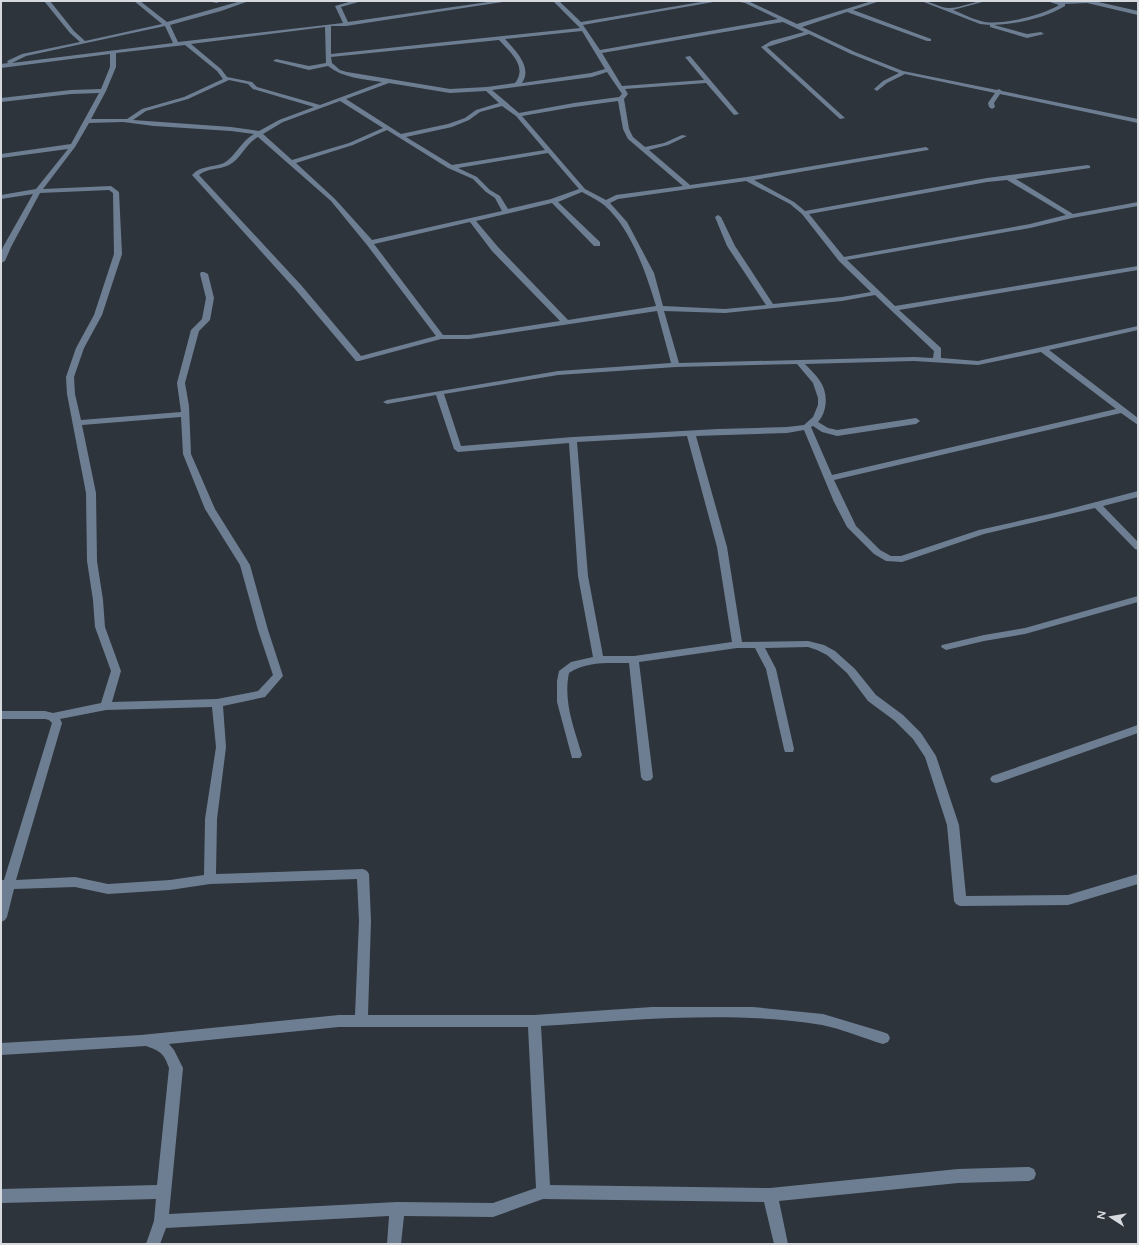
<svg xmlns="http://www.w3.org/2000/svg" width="1139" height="1245" viewBox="0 0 1139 1245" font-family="Figtree,sans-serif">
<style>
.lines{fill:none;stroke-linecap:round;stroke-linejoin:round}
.minor{fill:#6d7e93;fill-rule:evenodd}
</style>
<rect width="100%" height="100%" fill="#2e343b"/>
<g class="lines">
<g class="minor">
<path d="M44,1H50L74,31L85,41L162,24L134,1H140L167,22L241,1H249L221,11L170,25L178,42L343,23L335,6L352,1H362L341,7L348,22L495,1H509L346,26H331V54L580,28L553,1H559L581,22L707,1H719L583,25L600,50L778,19L745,3L735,1H748L797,24L872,1H880L853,10L931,39V41H927L847,12L802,27L855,52L903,71L997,90L999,89L1002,91L1138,119V123L1000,94L994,103L995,107L992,109L989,107L988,103L995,93L905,74L887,83L877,91L874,89L883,81L899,73L851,54L809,34L767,47L845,118L840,119L761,47L771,41L804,32L783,22L602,53L622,86L704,80L685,57L690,56L739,114L734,115L706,83L625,89L628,94L624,99L629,129L633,137L645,147L664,143L682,135L687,136L668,145L649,150L690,185L747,177L926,147L929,149L928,150L754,180L794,202L805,211L987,178L1088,165L1090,166V168L1016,179L1073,214L1138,202V206L1072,218L1030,228L847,260L895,306L1138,266V270L899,310L941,348V358L978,361L1138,326V330L1049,350L1138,418V425L1121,413L834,480L856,526L880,550L891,556H901L979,530L1054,513L1138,491V497L1103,506L1138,542V550L1135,549L1095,508L984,534L902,562L886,561L874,554L847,527L834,502L804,430L787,433L696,436L727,547L742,642L808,641L824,645L835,651L855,669L876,695L903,715L921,733L936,756L959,825L966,896L1068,895L1138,874V884L1068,905L960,906L956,904L954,901L947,825L925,757L913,739L895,721L868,701L847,673L827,655L817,650L808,647L765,648L776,669L794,749L793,752H785L784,749L766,669L755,648H737L639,662L653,777L651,780L647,781L643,780L641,777L629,663C609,663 586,661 569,673C563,701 574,728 582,755L580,758H572L557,702V681L559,671L571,662L593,657L578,576L569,443L458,452L454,449L436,395L387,404L383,402L387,400L558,371L671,363L657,311L469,339H441L359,361H356L295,289L192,175C201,165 212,168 224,163C236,156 241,141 254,134L231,131L154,126L123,122L89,123L75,147L43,189L111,186L119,192L122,254L102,315L84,348L74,377L75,394L81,420L181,412L177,383L191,330L202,319L206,298L200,274L201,272H204L208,274L214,298L210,320L199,331L185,383L189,406L191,454L215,509L250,565L268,630L283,676L265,697L223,706L226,747L217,819L216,874L363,869L367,871L369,874L371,921L368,1015H534L652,1007H753L823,1014L883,1032L888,1034L890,1038L888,1042L883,1044C863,1038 842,1029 822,1025C732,1010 632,1020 541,1026L550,1185L770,1188L958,1169L1029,1167L1034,1169L1036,1174L1034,1179L1029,1181L958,1183L779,1201L788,1244H774L764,1202L543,1199L493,1217L404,1216L401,1244H387L389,1216L166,1228L160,1244H146L154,1221L156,1199L1,1203V1189L157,1185L169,1068C164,1053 160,1051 146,1046L1,1055V1043L141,1035L339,1015H355L359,921L357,879L210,884L170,890L108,894L75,887L14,889L7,917L5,920L1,922V880H4L52,723L49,720L45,719H1V711H45L53,713L101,703L111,671L95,627L93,600L87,561L86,493L67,394L66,377L76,348L94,315L114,254L113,193L109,190L40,193L11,247L5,261L1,263V253L3,247L33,194L1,199V195L36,189L68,149L1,158V154L71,144L99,93L71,94L1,102V98L71,90L101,89L110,67V54L1,68V64L8,63L7,61L22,54L80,42L70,33ZM165,26L173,43L12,63L26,56ZM325,27L326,63L309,66L276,59L273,61L309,70L328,66C343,78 363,79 382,82L320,105L257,87L252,82L227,77L221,69L191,44ZM582,31L605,69L591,73L522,83C533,67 515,50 505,39ZM499,40C510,52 528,67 515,83L487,87L450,89L347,72L340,70L332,63L331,57ZM185,45L217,71L223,79L184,97L142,109L127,119H91L106,91L116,67V53ZM607,72L622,94L619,97L574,103L519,113L492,90L592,77ZM229,80L248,84L253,89L314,107L279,120L259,131L231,127L133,120L146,111L188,99ZM389,83L450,93L486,91L499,103L476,110L465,118L448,124L401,134L346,99ZM340,101L383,128L349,143L292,160L263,134L283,122ZM618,101L623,129L628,139L683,186L616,195L606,200L585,189L522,116L574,107ZM502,106L516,116L545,150L452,165L406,137L452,127L469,120L480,112ZM387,130L448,168L473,179L486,192L495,198L502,211L372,240L335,199L296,163L353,145ZM258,137L331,201L367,245L436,336L361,356L301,285L199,175C207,168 219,170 229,165C241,159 245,144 258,137ZM548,153L579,189L551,199L508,209L500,196L490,190L477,177L458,168ZM1007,180L1066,215L1030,224L844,257L809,214L987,182ZM746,181L790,204L802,214L839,261L871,292L842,297L773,304L735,246L721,217L718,215L715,217L727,246L766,305L725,309L663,306L654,273L627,222L610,203L618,199ZM582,192C589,196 598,200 604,205C631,228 646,273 656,306L568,320L498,247L476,221L552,203L594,246H600V242L558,202ZM470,222L492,251L560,321L469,335H443L374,244ZM875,295L934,351L933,358L914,357L679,363L664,311L725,313L842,301ZM1041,352L1116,409L832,475L811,427L813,426L822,432L837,436L916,424L920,421L916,418L837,430L828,428L818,422C828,411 828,392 820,381C816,375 810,369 805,364L914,361L978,365ZM797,364L813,383L818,398V405L813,417L804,425L787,427L718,429L573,437L461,446L444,394L558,375L676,367ZM181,417L183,454L205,509L240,565L258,630L273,675L258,691L217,699L112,702L121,671L105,627L103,600L97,561L96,493L82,425ZM687,436L717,547L732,642L634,656H603L588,576L577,442ZM212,707L216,747L205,819L204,875L170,880L108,884L75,877L16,880L62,723L60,719L106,710ZM339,1027H528L536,1188L493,1203L397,1202L169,1214L183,1068L174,1050L169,1044Z"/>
<path d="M207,1H220L217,3Z"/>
<path d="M921,1C931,1 940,8 949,8C961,8 973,1 986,1L953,10C963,14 974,20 985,22C1004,25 1043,15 1059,5L1047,1H1094L1138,11V15L1087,3L1065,4V6C1045,18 1017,24 994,25L1027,34L1041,32L1044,34L1027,38L990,27V25L980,24Z"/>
<path d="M1138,596V602L1025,634L984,641L946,650L941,647L942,645L984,635L1025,628Z"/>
<path d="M1138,725V733L1000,782L996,783L992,782L990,779L992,776Z"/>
</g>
</g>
<rect width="1139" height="1245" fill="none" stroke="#d6d9de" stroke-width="4"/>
<g transform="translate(1111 1217) rotate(282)" stroke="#2e343b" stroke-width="3" paint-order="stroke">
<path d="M0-3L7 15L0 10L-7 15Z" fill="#d6d9de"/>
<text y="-6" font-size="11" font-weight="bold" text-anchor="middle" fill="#d6d9de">N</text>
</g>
</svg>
